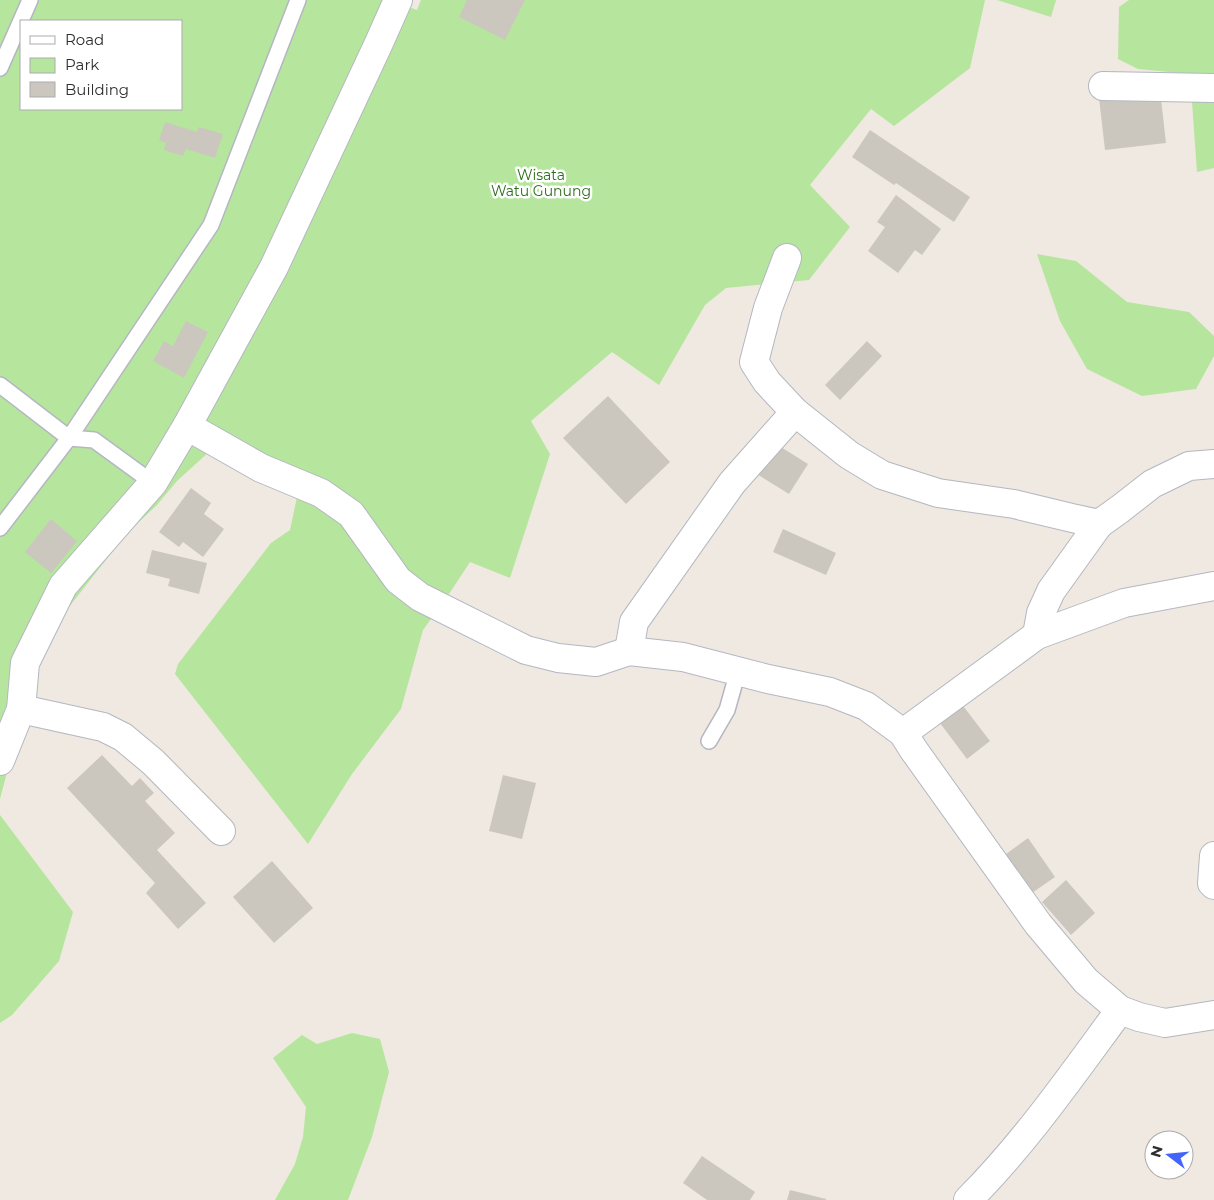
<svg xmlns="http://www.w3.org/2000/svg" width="1214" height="1200" viewBox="0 0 1214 1200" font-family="Montserrat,sans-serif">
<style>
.green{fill:#b6e59e;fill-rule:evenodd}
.building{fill:#cbc7bf}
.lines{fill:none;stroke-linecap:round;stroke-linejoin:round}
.lane-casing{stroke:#b4b7c1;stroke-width:18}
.street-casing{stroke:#b4b7c1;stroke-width:30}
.secondary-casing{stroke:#b4b7c1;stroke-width:30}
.lane{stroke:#fff;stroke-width:15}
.street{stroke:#fff;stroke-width:28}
.secondary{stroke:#fff;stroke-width:28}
.labels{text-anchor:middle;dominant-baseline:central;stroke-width:5;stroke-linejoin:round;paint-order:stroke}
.park-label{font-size:14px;fill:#2c6e1b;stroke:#fff}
</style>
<rect width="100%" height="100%" fill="#efe9e1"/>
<g class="green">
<path d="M0,0H390L417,10L421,0H985L970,68L894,126L871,109L810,185L850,227L809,280L726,288L705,305L659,385L612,352L531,421L550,454L510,578L470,562L451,591L423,630L401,709L352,774L308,844L175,674L178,664L271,543L290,530L297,497L211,450L177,481L157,505L127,533L47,635L9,765L0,799ZM21,21H181V109H21Z"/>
<path d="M997,0H1056L1051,17Z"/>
<path d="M1129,0H1214V168L1197,172L1190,74L1138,69L1118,59L1119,7Z"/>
<path d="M1037,254L1076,261L1127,302L1189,312L1214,336V356L1196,389L1142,396L1087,369L1060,321Z"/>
<path d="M0,815L73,912L59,961L12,1015L0,1023Z"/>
<path d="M352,1033L380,1039L389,1072L372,1137L348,1200H275L295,1164L303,1137L306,1107L273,1058L302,1035L317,1044Z"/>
</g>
<g class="building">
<path d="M467,0H525L505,40L459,17Z"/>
<path d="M1160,90L1166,143L1105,150L1099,98Z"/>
<path d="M165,122L197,132L199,127L223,134L215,158L186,149L183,156L164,150L166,143L159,140Z"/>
<path d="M870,130L970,197L954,222L896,183L894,185L852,157Z"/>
<path d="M896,195L941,229L922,255L915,250L898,273L868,251L885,227L877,222Z"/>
<path d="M186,321L208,332L184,378L153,361L164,341L173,346Z"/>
<path d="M867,341L882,356L840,400L825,385Z"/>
<path d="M608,396L670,462L626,504L563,438Z"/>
<path d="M776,444L808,464L789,494L757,474Z"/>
<path d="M191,488L211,503L204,514L224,529L203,557L183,542L179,547L159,532Z"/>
<path d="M51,519L77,541L51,573L25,552Z"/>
<path d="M783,529L836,553L826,575L773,552Z"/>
<path d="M152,550L207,563L199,594L168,586L170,579L146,573Z"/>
<path d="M957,698L990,741L967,759L934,715Z"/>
<path d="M102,755L132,786L140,778L154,793L145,801L175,833L157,850L206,903L178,929L146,893L155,883L67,788Z"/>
<path d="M503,775L536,783L522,839L489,831Z"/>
<path d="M1028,838L1055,877L1029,895L1002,857Z"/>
<path d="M272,861L313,908L274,943L233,897Z"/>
<path d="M1066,880L1095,913L1071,935L1042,902Z"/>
<path d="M702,1156L755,1192L750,1200H707L683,1183Z"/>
<path d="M790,1190L826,1199V1200H787Z"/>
</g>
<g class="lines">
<defs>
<g id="lane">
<path d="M0,68L30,0"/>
<path d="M0,385L69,438L94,440L153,483"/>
<path d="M0,528L69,438L211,225L298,0"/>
<path d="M709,741L727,710L738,671"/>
</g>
<g id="street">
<path d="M1103,86L1214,88"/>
<path d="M795,412L849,455L882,475L938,493L1014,504L1072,518L1099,524L1120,509L1152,484L1189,466L1214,464"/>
<path d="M1037,635L1041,613L1051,591L1099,524"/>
<path d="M629,651L634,622L732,483L795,412L767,382L754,362L768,308L787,258"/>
<path d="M21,709L103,727L123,737L153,762L221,831"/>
<path d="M903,733L1037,635L1124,603L1214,586"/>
<path d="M1214,856L1212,883L1214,885"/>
<path d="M968,1200C1025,1143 1072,1075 1120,1010"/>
</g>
<g id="secondary">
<path d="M187,426L261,468L321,493L351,514L398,580L420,597L526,650L558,658L596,662L629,651L683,657L768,679L830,692L866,706L903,733L913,749L1038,924L1086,981L1120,1010L1139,1017L1165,1023L1214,1015"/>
<path d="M0,761L21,709L25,663L63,586L153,483L187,426L274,267L378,45L398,0"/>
</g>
</defs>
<use href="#lane" class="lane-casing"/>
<use href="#street" class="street-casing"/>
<use href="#secondary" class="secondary-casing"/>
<use href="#lane" class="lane"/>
<use href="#street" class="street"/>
<use href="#secondary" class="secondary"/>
</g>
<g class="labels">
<g class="park-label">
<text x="541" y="175">Wisata<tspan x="541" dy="16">Watu Gunung</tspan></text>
</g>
</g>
<rect x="20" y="20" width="162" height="90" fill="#ffffff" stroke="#ababab"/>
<rect x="30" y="36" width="25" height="8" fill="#ffffff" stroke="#ababab"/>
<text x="65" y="45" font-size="15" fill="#2e2e2e">Road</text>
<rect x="30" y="58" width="25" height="15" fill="#b6e59e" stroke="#ababab"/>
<text x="65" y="70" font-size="15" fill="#2e2e2e">Park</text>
<rect x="30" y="82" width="25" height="15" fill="#cbc7bf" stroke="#ababab"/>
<text x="65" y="95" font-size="15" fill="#2e2e2e">Building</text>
<g transform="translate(1169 1155) rotate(286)"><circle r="24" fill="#ffffff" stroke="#ababab"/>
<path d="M0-4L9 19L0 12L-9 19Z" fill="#4264fb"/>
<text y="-8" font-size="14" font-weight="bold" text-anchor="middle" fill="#2e2e2e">N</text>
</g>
</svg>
